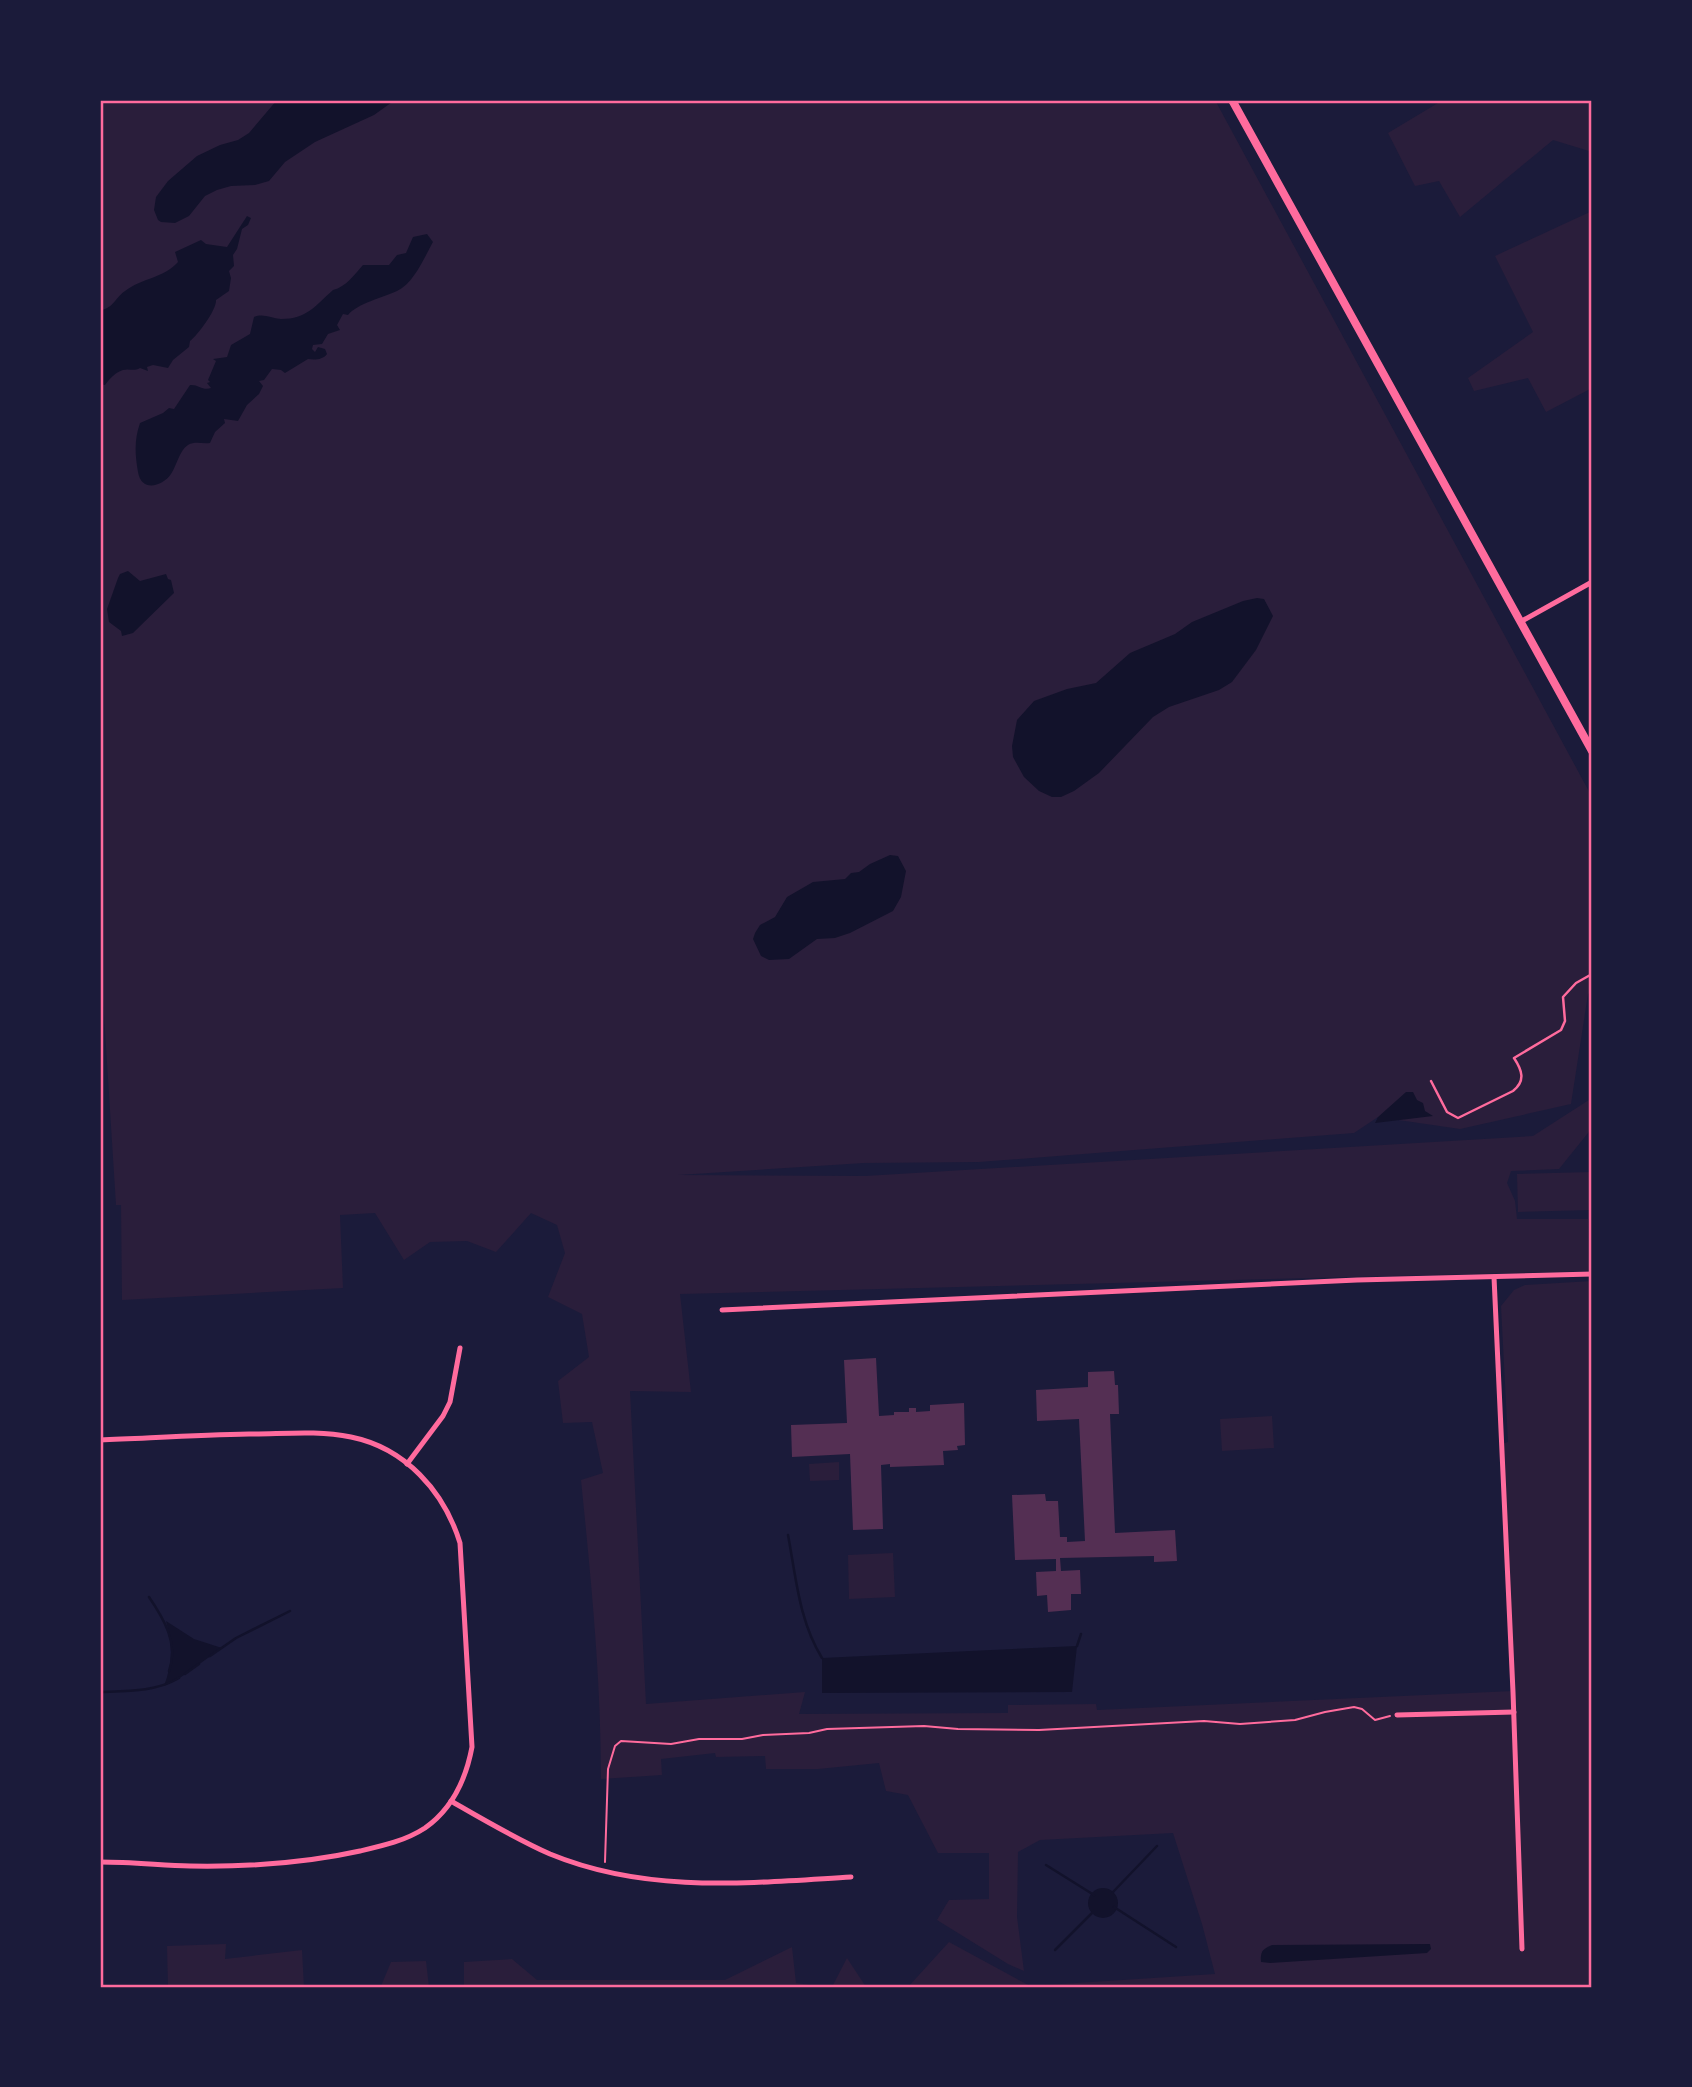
<svg xmlns="http://www.w3.org/2000/svg" width="1692" height="2087" viewBox="0 0 1692 2087" font-family="'Fira Sans Condensed',sans-serif">
<style>
.green{fill:#2a1e3b}
.water{fill:#12122b}
.lines{fill:none;stroke-linecap:round;stroke-linejoin:round}
.stream{stroke:#12122b;stroke-width:2.5}
.building{fill:#542f53}
.path{stroke:#ff6b9d;stroke-width:2}
.service{stroke:#ff6b9d;stroke-width:2.5}
.minor{stroke:#ff6b9d;stroke-width:5}
.secondary{stroke:#ff6b9d;stroke-width:8}
.neatline{fill:none;stroke:#ff6b9d;stroke-width:2.5}
</style>
<rect width="100%" height="100%" fill="#1b1b3a"/>
<g class="green">
<path d="M100,100H1215L1592,797V991L1588,994L1571,1104L1460,1129L1378,1117L1354,1133L979,1162L864,1163L678,1175L865,1176L1533,1136L1592,1098V1128L1559,1169L1511,1171L1507,1183L1515,1201L1517,1219H1588L1589,1263L1592,1264V1271L680,1294L691,1392L630,1391L646,1704L805,1692L799,1714L1008,1713V1705L1096,1704L1097,1710L1513,1691L1502,1444L1508,1442L1501,1306L1514,1290L1525,1285L1592,1281V1987H908L949,1942L1030,1986L1215,1974L1202,1924L1173,1833L1040,1840L1018,1852L1017,1917L1024,1971L1008,1964L937,1920L949,1900L989,1899V1853H938L908,1795L886,1791L879,1763L818,1769H766L765,1756L716,1757L715,1753L661,1759L662,1775L601,1779C601,1678 591,1579 581,1480L603,1473L592,1422L563,1423L558,1381L589,1357L582,1314L548,1297L565,1253L557,1225L531,1213L496,1252L467,1241L430,1242L404,1260L375,1213L340,1215L343,1288L122,1300L121,1205H116L100,952Z"/>
<path d="M1443,100H1592V187L1589,151L1553,140L1460,217L1439,181L1415,186L1388,133Z"/>
<path d="M1592,211V388L1546,412L1528,378L1474,391L1468,378L1533,332L1495,256Z"/>
<path d="M1592,1172V1210L1518,1212L1517,1174Z"/>
<path d="M1272,1416L1274,1448L1222,1451L1220,1419Z"/>
<path d="M839,1462V1480L810,1481L809,1464Z"/>
<path d="M893,1553L895,1597L849,1599L848,1555Z"/>
<path d="M226,1944L225,1959L302,1950L304,1987H168L167,1946Z"/>
<path d="M792,1947L796,1983L825,1987H464V1962L512,1959L537,1980H725Z"/>
<path d="M847,1958L866,1987H832Z"/>
<path d="M426,1961L429,1987H378L381,1986L391,1962Z"/>
</g>
<g class="water">
<path d="M277,100H395L374,115L315,142L285,162L269,181L255,185L231,186L217,190L205,196L189,216L175,223L161,222L158,220L154,210L156,197L168,181L197,156L220,145L238,140L249,133Z"/>
<path d="M247,216L251,218L248,225L242,229L237,249L233,255L234,266L229,271L231,278L229,291L216,300C217,309 198,335 190,341L189,347L173,360L168,368L153,365L147,367L148,371L140,368C133,372 130,368 123,370C116,372 110,378 105,385L100,384V310C113,309 115,298 125,291C142,278 164,278 178,262L175,252L201,240L206,244L227,247Z"/>
<path d="M427,234L433,242C424,258 414,283 397,291C382,298 358,303 348,315L343,314L337,325L340,330L328,334L322,344L313,345L312,349L315,352L318,347L325,349L327,354C323,360 314,360 308,359L285,373L281,370L272,369L264,380L259,381L263,386L259,394L247,405L238,421L224,419L225,423L215,432L210,443C202,444 195,441 188,445C179,451 177,465 171,474C162,487 141,492 138,472C135,455 134,440 140,423L163,413L169,408L174,409L190,385C198,384 203,391 211,388L207,383L210,382L208,380L216,361L213,359L227,357L231,345L250,334L254,317C263,313 271,318 281,319C307,319 315,306 333,290C346,287 355,274 363,265H389L397,255L406,253L413,237Z"/>
<path d="M128,571L140,581L166,574L168,579L171,580L174,593L133,633L122,636L121,631L109,622L107,609L118,578L120,574Z"/>
<path d="M1257,598L1264,599L1273,616L1256,650L1232,682L1219,690L1169,707L1153,717L1099,773L1074,791L1061,797H1052L1039,791L1024,777L1013,757L1012,746L1017,720L1034,701L1067,689L1096,683L1130,653L1175,634L1192,622L1243,601Z"/>
<path d="M890,855L898,856L906,871L901,897L893,911L850,933L835,938L817,939L789,959L769,960L761,956L753,939L755,933L760,925L775,917L787,897L813,882L845,879L851,873L859,872L870,864Z"/>
<path d="M1406,1092H1413L1417,1100L1423,1103L1425,1111L1433,1116L1375,1123L1378,1117Z"/>
<path d="M166,1621L194,1639L222,1648L177,1680L164,1686C173,1662 173,1645 166,1621Z"/>
<path d="M1077,1646L1072,1692L822,1693V1658Z"/>
<circle cx="1103" cy="1903" r="15"/>
<path d="M1430,1944L1431,1949L1427,1953L1270,1963L1261,1962C1260,1951 1263,1949 1272,1945Z"/>
</g>
<g class="lines">
<g class="stream">
<path d="M788,1535C796,1577 799,1621 822,1658"/>
<path d="M149,1597C164,1619 179,1644 169,1671"/>
<path d="M1077,1646L1081,1634"/>
<path d="M210,1656L236,1638L290,1611"/>
<path d="M185,1674L199,1664"/>
<path d="M100,1692C127,1691 155,1692 179,1678"/>
<path d="M1046,1865L1094,1895"/>
<path d="M1113,1892L1157,1846"/>
<path d="M1114,1907L1176,1947"/>
<path d="M1055,1950L1094,1911"/>
</g>
</g>
<g class="building">
<path d="M876,1358L879,1416L894,1415V1412H909V1408H916V1412L930,1411V1405L964,1403L965,1445L957,1446L958,1450L943,1451L944,1465L890,1467V1464L881,1465L883,1529L853,1530L850,1454L792,1457L791,1425L847,1423L844,1360Z"/>
<path d="M1114,1371L1115,1385H1118L1119,1414H1110L1115,1533L1175,1530L1177,1561L1154,1562V1556L1060,1558L1061,1571L1080,1570L1081,1594H1071V1610L1048,1612L1047,1595L1037,1596L1036,1572L1056,1571V1559L1015,1560L1012,1495L1045,1494L1046,1501H1058L1060,1537H1067V1542L1085,1541L1079,1419L1037,1421L1036,1390L1088,1387V1372Z"/>
</g>
<g class="lines">
<path class="path" d="M605,1862L608,1769L615,1746L621,1741L671,1744L699,1739H742L763,1735L809,1733L827,1729L924,1726L958,1729L1039,1730L1204,1721L1240,1724L1295,1720L1325,1712L1354,1707L1362,1709L1375,1720L1390,1716"/>
<path class="service" d="M1431,1081L1447,1112L1458,1118L1513,1091C1526,1081 1522,1070 1514,1058L1561,1030L1565,1021L1563,997L1576,983L1592,974"/>
<g class="minor">
<path d="M1520,622L1592,582"/>
<path d="M1494,1277L1513,1692L1522,1949"/>
<path d="M722,1310L1357,1280L1592,1274"/>
<path d="M100,1440C150,1438 199,1435 249,1434C283,1434 317,1430 351,1437C405,1448 444,1491 460,1543L472,1747C466,1779 452,1809 425,1828C405,1841 382,1846 360,1851C306,1863 246,1867 190,1866C160,1865 130,1862 100,1862"/>
<path d="M407,1464L443,1416L450,1402L460,1348"/>
<path d="M1397,1715L1514,1712"/>
<path d="M451,1801C484,1820 516,1839 550,1854C647,1894 749,1883 851,1877"/>
</g>
<path class="secondary" d="M1232,100L1592,751"/>
</g>
<rect width="1692" height="2087" fill="none" stroke="#1b1b3a" stroke-width="203"/>
<rect x="102" y="102" width="1488" height="1884" class="neatline"/>
</svg>
